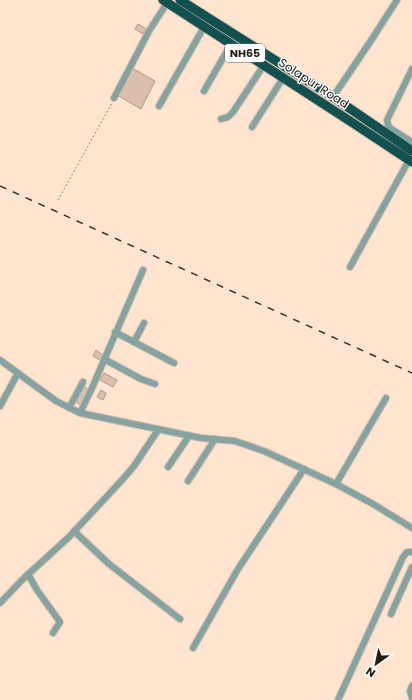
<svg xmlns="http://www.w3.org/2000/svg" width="412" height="700" viewBox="0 0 412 700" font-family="Poppins,sans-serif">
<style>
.building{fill:#dac0ac;stroke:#b19985}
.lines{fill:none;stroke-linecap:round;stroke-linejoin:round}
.minor-casing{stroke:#d8c0ad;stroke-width:8}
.highway-casing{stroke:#d8c0ad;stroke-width:11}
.path{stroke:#978576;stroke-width:1;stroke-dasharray:2 2;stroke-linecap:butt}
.minor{stroke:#84a3a1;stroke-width:6}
.highway{stroke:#12514f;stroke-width:9}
.rail{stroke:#3c3128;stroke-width:1.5;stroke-dasharray:7 7;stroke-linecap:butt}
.labels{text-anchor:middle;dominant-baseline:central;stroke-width:3;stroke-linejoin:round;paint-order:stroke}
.shield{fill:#fff;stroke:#665f5a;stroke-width:1}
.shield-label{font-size:11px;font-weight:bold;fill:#241b13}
.street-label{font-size:12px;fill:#241b13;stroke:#fff}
</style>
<rect width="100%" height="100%" fill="#ffe4cf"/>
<g class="building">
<path d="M138,24L146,29L143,34L135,29Z"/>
<path d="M132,68L155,81L141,109L117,95Z"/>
<path d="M96,350L103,355L100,360L93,356Z"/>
<path d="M104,373L117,380L113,387L100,380Z"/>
<path d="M84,387L90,390L81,405L76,402Z"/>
<path d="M101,390L106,393L103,400L97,397Z"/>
</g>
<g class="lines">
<defs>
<g id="minor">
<path d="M412,69L387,120L388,125L390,128L412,142"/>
<path d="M204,91L231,44"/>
<path d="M333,97L372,39L397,0"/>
<path d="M114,98L149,31L167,3"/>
<path d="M159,106L204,27"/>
<path d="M221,119L228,117L233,112L264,65"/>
<path d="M252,127L283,78"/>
<path d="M350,267L409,160"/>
<path d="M115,332L174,363"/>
<path d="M134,342L144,323"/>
<path d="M104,359L141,379L155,384"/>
<path d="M0,360L56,401L80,413L201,438L235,441L264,451L336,484L373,504L412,528"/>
<path d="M0,406L18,373"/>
<path d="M69,408L83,382"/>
<path d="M80,413L92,388L143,270"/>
<path d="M168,467L189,436"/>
<path d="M188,481L215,439"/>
<path d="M336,484L386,398"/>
<path d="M74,531L109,564L180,619"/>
<path d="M28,574L37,590L60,622L53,633"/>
<path d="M0,603L23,579L69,537L123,479L134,466L158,430"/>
<path d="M391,614L412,567"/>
<path d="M193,648L238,569L304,469"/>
<path d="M412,686L410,691L412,698"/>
<path d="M338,700L403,557L407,552H412"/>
</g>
<g id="highway">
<path d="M163,0L356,125L412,162"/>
<path d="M180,0L333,97L412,151"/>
</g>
</defs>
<use href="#minor" class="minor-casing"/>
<use href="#highway" class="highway-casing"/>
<path class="path" d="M58,200L112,103"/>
<use href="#minor" class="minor"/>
<use href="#highway" class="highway"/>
<path class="rail" d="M0,186L412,373"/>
</g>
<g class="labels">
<rect class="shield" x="225" y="44" width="40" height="18" rx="3"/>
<g class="shield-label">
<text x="245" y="53">NH65</text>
</g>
<g class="street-label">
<text transform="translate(314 83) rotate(33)">Solapur Road</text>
</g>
</g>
<g transform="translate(376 664) rotate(213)" stroke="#ffffff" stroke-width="3" paint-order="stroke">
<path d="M0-3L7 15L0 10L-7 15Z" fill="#241b13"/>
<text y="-6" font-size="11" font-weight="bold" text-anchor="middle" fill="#241b13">N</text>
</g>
</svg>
